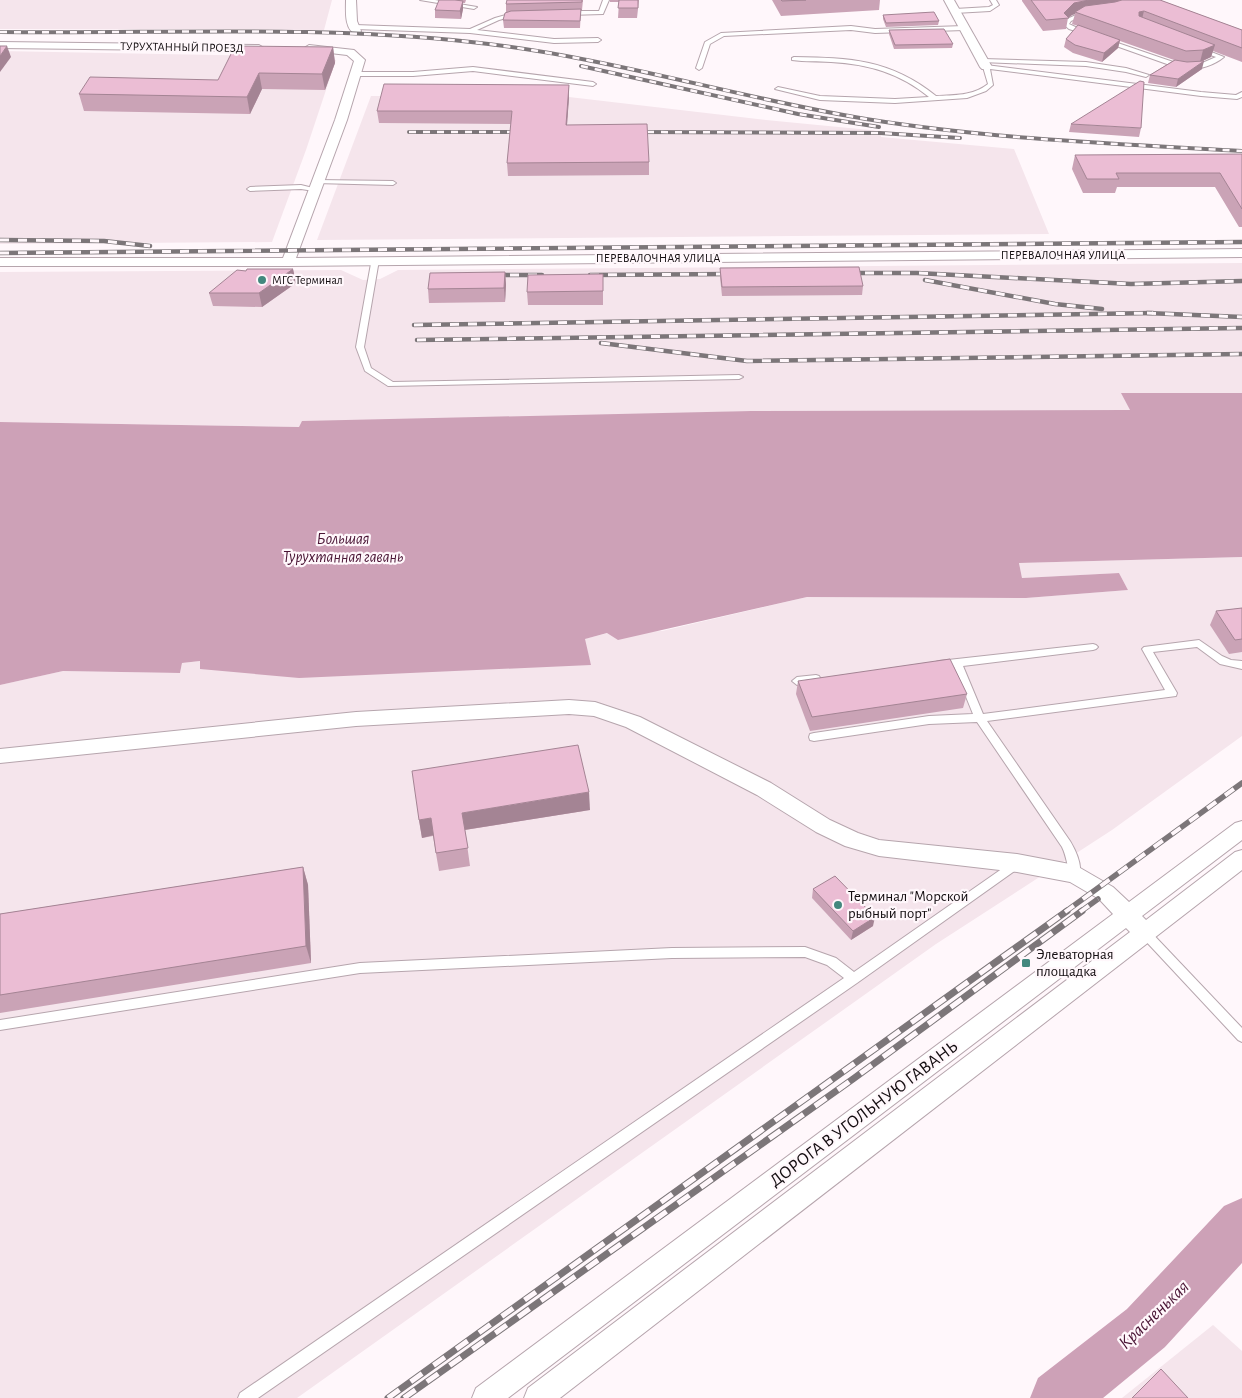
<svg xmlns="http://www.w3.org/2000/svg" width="1242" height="1398" viewBox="0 0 1242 1398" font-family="'Alegreya Sans',sans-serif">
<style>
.built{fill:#f5e5ec}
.water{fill:#cda1b7}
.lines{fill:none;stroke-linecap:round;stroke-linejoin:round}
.river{fill:#cda1b7;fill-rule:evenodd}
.service-casing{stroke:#b6a5ad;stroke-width:2}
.minor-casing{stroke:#b6a5ad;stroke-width:2}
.service{fill:#fff;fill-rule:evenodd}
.minor{fill:#fff;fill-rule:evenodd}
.rail-far3-casing{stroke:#7c7679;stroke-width:4}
.rail-far2-casing{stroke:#7c7679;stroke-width:4.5}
.rail-far1-casing{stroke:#7c7679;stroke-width:5.5}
.rail-casing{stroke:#7c7679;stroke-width:7}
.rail-far3{stroke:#fff7fb;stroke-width:2.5;stroke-dasharray:7;stroke-linecap:butt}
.rail-far2{stroke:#fff7fb;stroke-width:3;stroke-dasharray:9;stroke-linecap:butt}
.rail-far1{stroke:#fff7fb;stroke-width:4;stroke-dasharray:11;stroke-linecap:butt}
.rail{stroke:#fff7fb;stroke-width:5;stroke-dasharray:14;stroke-linecap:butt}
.wall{fill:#caa3b6}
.shaded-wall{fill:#a48494}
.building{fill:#ebbdd4;stroke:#a48494}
.poi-dot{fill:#43887e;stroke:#fff7fb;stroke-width:2}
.labels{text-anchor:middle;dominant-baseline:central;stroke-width:4.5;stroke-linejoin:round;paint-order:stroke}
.far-street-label{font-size:12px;fill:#130d10;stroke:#fff7fb}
.far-poi-label{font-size:12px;fill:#130d10;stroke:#fff7fb;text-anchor:start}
.poi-label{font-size:15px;fill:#130d10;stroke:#fff7fb;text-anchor:start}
.water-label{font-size:16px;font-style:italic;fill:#4a1535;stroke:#fff7fb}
.near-street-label{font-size:18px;fill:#130d10;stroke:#fff7fb}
.near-water-label{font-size:19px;font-style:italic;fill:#4a1535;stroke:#fff7fb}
</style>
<rect width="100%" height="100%" fill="#fff7fb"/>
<g class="built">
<path d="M0,0H332L324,30L0,29Z"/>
<path d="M0,51L320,57L336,60L306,150L272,242L0,244Z"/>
<path d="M371,96L569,97L766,120L880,131L881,137L1014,149L1049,234L317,240Z"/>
<path d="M1242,263V393H1122L1130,410L751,411L300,427L0,422V272L341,270L363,280L380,279L398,270Z"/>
<path d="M1242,557V736L1112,830L936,944L297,1398H0V685L63,671L180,673L182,663L200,661V669L591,665L584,639L608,633L662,631L807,597L1026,598L1128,590L1119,573L1022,578L1019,563Z"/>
<path d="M1213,1325L1242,1351V1398H1122Z"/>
</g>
<path class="water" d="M1121,393H1242V557L1019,563L1022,578L1119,573L1128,590L1026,598L807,597L618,640L607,633L585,639L591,665L299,678L200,669V661L182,663L180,673L63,671L0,685V422L299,427L302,421L751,411L1130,410Z"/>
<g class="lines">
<path class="river" d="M1242,1198V1263L1165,1347L1103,1398H1030L1038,1378L1127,1309L1224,1206Z"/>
<defs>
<g id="service">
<path d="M420,0H435L477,7L474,9Z"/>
<path d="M603,0H609L603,14L568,15L565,13L568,11H599Z"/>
<path d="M990,0H996L999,5L990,11L955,13L952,11L955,9L989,7L993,5Z"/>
<path d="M1085,11L1087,12V14L1071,21L1069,24L1088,33V35L1069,29L1063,24L1067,19Z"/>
<path d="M516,12L518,13V15L499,20L477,30L554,39L598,38L601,40L598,42L554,43L470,33L355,29L352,27L355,25L470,29L495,18Z"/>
<path d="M851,26L875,29L964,26L967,28L964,30L875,33L851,30L724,36L710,44L702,68L699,70L696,68L705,42L721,33Z"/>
<path d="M1105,40H1109L1182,65L1200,64L1216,57L1199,51L1198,50L1201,48L1224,57C1212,67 1196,70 1181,69L1105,42Z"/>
<path d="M794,57C850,58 890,59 936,96C954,95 973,96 988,84L983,67L986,65L1201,92L1236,95L1242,92V97L1237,99L1201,96L990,69L993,85L986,91L967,98L895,103L820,100L775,89L778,87L820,96L895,99L929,97C900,73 868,64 831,62C818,61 805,62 792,60V58Z"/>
<path d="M983,59L1086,62L1126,68L1149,75L1146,77L1126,72L1086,66L981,62L980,61Z"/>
<path d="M473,67L593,82L596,84L593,86L473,71L413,76H355L352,74L355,72H413Z"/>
<path d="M317,180L393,181L396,183L393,185L315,183V181Z"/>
<path d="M301,185L317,189L314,191L301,189L250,191L247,189L250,187Z"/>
<path d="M372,258L379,260L364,347L371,368L393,382L739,375L743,377L739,379L388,386L365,371L356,347Z"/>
<path d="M1199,640L1222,656L1231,660L1242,661V669L1220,664L1197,647L1153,652L1177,693L1176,696L987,721L1070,841C1076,851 1083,866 1079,877L1075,879L1071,877C1067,867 1067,857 1062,847L977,722L929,724L814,741L810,740L809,737L810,734L814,733L929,716L973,714L954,667L936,668L934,665L936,662L939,661L1093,644L1096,645L1098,647L1096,649L1093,650L963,666L983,714L1165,690L1142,649L1144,647Z"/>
<path d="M816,675L819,676L821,679L819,682L797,685L792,681L797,677Z"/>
<path d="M1016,859L1020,861L1022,864L1020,867L857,983L258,1398H238L240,1393L844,978L827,965L805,957L672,958L360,973L0,1030V1020L360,963L672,948L805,947L836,958L854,972Z"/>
<path d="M1144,927L1148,929L1242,1028V1042L1238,1040L1140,935L1138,932L1140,929Z"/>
</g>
<g id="minor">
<path d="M346,0H356L357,21L361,31L360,33L356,34C344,30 346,10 346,0Z"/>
<path d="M944,0H954L992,67L990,69H982L980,67Z"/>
<path d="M0,42L259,45L264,48L259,51L0,48Z"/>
<path d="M309,45L354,50L365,60L347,120L296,258L1242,249V257L288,266H0V258H283L335,120L354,61L347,55L305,50L304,48Z"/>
<path d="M569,700L595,702L640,717L771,783L830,820L858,833L879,840L1017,854L1075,865L1113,887L1129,902L1235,823L1242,821V840L1142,916L1146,920L1235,852L1242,850V870L560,1398H524L528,1388L1130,932L1126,928L508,1398H472L476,1388L1113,914L1099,899L1070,882L1017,872L879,856L845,846L816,832L757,795L626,727L594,716L569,714L356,726L0,763V749L356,712Z"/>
</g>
</defs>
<use href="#service" class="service-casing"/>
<use href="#minor" class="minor-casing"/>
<use href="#service" class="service"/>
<use href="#minor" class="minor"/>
<defs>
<g id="rail-far3">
<path d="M0,32C157,34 315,25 471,42C605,56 734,97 866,119C990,139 1117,144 1242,151"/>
<path d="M581,66L798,114L879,127"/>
<path d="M409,132H523"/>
<path d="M633,132L880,133L960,138"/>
</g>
<g id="rail-far2">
<path d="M0,240L104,241L150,246"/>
<path d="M0,253L1242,242"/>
<path d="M847,273H917L1131,284L1242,281"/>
<path d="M492,275H542"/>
<path d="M590,275L732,274"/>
<path d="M925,280L1055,304L1102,309"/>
<path d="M1147,313L1242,317"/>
<path d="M414,325L1153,313"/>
<path d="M417,340L1242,328"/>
<path d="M601,343L747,361L1242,354"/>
</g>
<g id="rail-far1">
<path d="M1065,912L1242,783"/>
<path d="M1080,912L1098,899"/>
</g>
<g id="rail">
<path d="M388,1398L1067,911"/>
<path d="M404,1398L853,1079L1082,911"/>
</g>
</defs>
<use href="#rail-far3" class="rail-far3-casing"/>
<use href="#rail-far2" class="rail-far2-casing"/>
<use href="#rail-far1" class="rail-far1-casing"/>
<use href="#rail" class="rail-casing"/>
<use href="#rail-far3" class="rail-far3"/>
<use href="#rail-far2" class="rail-far2"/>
<use href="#rail-far1" class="rail-far1"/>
<use href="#rail" class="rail"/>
</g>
<g class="wall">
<path d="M439,0H466L465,3H463V9L461,19L435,18V10Z"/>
<path d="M507,0H583L582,10H581L580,28H504L503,20L506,12V4Z"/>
<path d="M610,0H639L637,18H618L619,2H610Z"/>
<path d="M772,0H880L879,10L781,16Z"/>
<path d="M1022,0H1160L1242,30V62L1213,51L1211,57L1201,62L1202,69L1176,87L1148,83L1150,75L1174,60L1120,41L1118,48L1102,62L1073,53L1064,47L1066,39L1078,26L1072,24L1075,14L1072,15L1068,18L1066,29L1043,31L1022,1Z"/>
<path d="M883,15L939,21L938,25L886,27L883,19Z"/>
<path d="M889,30L953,44L952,48L894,49L889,34Z"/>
<path d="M333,47L335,63L325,90L262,89L250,114L84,111L79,94L218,80Z"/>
<path d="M569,85V97L567,125L649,162V175L508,176L507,163L511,124L379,123L377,111Z"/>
<path d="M1071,124L1141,128L1139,137L1069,132Z"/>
<path d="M1242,154V227H1239L1215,187H1117L1115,193H1083L1072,169L1075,155Z"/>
<path d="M720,268L863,286L862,295L722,296L720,277Z"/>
<path d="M293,269L296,283L262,307L213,306L209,293Z"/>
<path d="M505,272L506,285L505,302L429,303L428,289Z"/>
<path d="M603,274V305H528L527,292Z"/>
<path d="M1242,608V652L1229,654L1210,625L1216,611Z"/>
<path d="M798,681L967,694L963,708L810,731L796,694Z"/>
<path d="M590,810L465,830L470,866L439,871L433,836L422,838L419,820Z"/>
<path d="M303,867L308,885L311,963L0,1013V914Z"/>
<path d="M813,889L873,926L851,940L812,898Z"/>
</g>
<g class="shaded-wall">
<path d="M1089,0H1128L1075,12V14L1072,15L1068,18L1064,13L1074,3Z"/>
<path d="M463,1V9L461,19L460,11Z"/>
<path d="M1144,11L1141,23L1136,24L1139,12Z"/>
<path d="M1120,40L1118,48L1102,62L1104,53Z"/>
<path d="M1215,45L1211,57L1200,62L1203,50Z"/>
<path d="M7,46L11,57L0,72V56Z"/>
<path d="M333,47L335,63L325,90L322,74Z"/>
<path d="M1204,61L1202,69L1176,87L1178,79Z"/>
<path d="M259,73L262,89L250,114L247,97Z"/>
<path d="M569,85V97L566,138V125Z"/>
<path d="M293,269L296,283L262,307L259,293Z"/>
<path d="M505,272L506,285L505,302L504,288Z"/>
<path d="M589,792L590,810L464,830L462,813Z"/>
<path d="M431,818L434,835L422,838L419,820Z"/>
<path d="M303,867L308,885L311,963L306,946Z"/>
<path d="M875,917L873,926L851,940L853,931Z"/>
</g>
<g class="building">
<path d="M439,0H455L463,1L460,11L435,10Z"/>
<path d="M507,0H582V2L506,4Z"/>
<path d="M619,0H638V8H618Z"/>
<path d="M781,0H806L782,1Z"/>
<path d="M1031,0H1089L1074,3L1064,13L1069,18L1046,20Z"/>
<path d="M1122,0H1160L1242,30V48L1144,11L1139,12V16L1215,45L1203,50L1186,51L1075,12L1085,6L1115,2Z"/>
<path d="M581,9L580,21L503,20L505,13L511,11Z"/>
<path d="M934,12L939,21L886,23L883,15Z"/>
<path d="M1078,25L1120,40L1104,53L1075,45L1066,39Z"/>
<path d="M944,29L953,44L895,45L889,30Z"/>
<path d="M0,46H7L0,56Z"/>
<path d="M235,46L333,47L322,74L259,73L247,97L79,94L90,77L218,80Z"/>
<path d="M1175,60L1187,62L1204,61L1178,79L1150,75Z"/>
<path d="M1140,81L1144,82L1141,128L1071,124Z"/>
<path d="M384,84L569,85L566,125L647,124L649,162L507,163L512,111H377Z"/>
<path d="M1242,154V209L1220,173H1116L1119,179H1087L1075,155Z"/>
<path d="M859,267L863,286L722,287L720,268Z"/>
<path d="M247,269H293L259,293H209L237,270L246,271Z"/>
<path d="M505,272L504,288L428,289L430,273Z"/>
<path d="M603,274V291L527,292L528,275Z"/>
<path d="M1242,608V639L1235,640L1216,611Z"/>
<path d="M950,659L967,694L812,717L798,681Z"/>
<path d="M578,745L589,792L462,813L468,848L436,853L431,818L419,820L412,771Z"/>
<path d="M303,867L306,946L0,995V914Z"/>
<path d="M835,876L875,917L853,931L813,889Z"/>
<path d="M1161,1369L1188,1398H1132Z"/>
</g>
<g class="poi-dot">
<circle cx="262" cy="280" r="5"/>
<circle cx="838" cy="905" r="5"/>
<rect x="1021" y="958" width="10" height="10" rx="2.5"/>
</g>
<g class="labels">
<g class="far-street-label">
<text transform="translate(182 47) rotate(1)">ТУРУХТАННЫЙ ПРОЕЗД</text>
<text x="1063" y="255">ПЕРЕВАЛОЧНАЯ УЛИЦА</text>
<text x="658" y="258">ПЕРЕВАЛОЧНАЯ УЛИЦА</text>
</g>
<g class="far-poi-label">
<text x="272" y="280">МГС Терминал</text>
</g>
<g class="poi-label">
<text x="848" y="896">Терминал "Морской<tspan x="848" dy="17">рыбный порт"</tspan></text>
<text x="1036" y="954">Элеваторная<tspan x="1036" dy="17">площадка</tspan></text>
</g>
<g class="water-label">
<text x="343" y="539">Большая<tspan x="343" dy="18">Турухтанная гавань</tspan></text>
</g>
<g class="near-street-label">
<text transform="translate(864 1114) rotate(-37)">ДОРОГА В УГОЛЬНУЮ ГАВАНЬ</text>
</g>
<g class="near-water-label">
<text transform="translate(1154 1315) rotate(-44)">Красненькая</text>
</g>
</g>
</svg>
